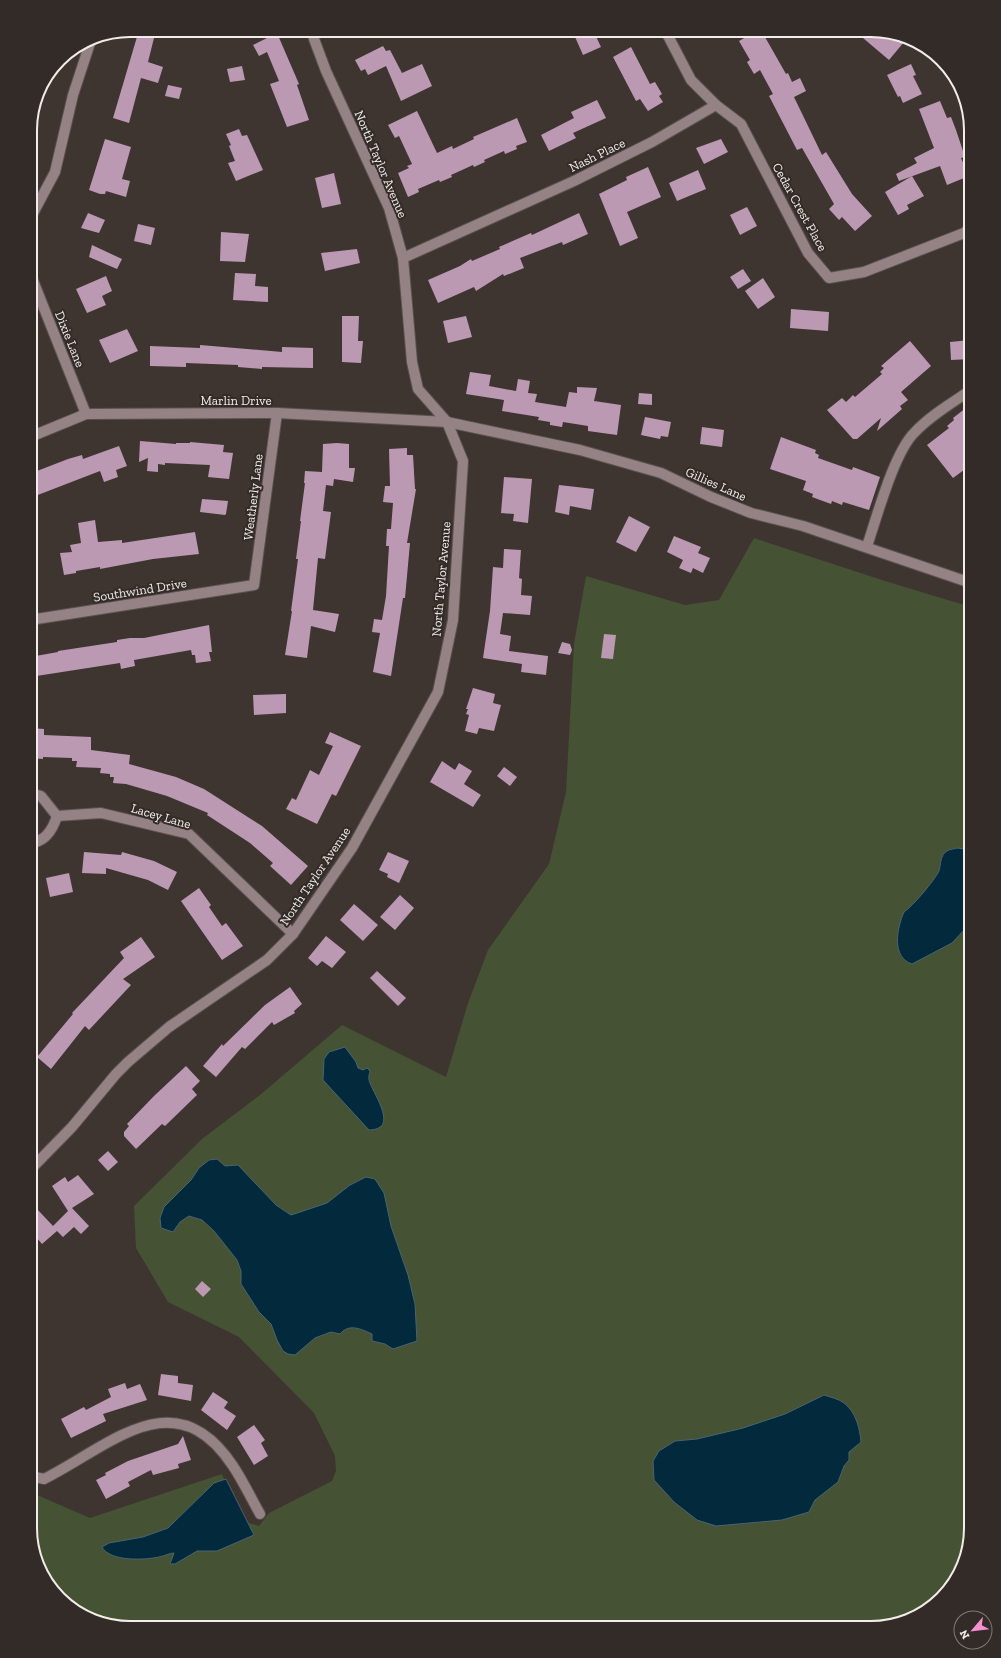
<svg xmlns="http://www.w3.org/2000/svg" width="1001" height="1658" viewBox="0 0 1001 1658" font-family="'Zilla Slab',serif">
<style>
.green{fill:#455233}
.water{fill:#022a3c;stroke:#4a6470}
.building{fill:#bb99b3}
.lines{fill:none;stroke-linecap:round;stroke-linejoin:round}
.minor-casing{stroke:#5b524f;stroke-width:12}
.minor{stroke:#958284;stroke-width:10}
.labels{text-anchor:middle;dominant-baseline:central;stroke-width:4;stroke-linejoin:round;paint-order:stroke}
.street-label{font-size:13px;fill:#f2edea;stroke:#332b27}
.rim{fill:none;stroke:#f2edea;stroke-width:2}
</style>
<rect width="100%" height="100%" fill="#3e3531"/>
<path class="green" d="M754,538L885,581L971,607V1529L954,1584L916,1618L871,1628H123L75,1611L40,1573L30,1528V1492L90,1518L222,1474L242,1521L259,1526L269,1513L332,1481L336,1471L335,1456L314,1413L239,1337L168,1302L136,1248L134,1206L202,1139L260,1095L342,1025L446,1077L468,1003L488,950L549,864L566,792L574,644L586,576L685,605L719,600Z"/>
<g class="water">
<path d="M957,848L971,850V916L966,928L952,943L912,964C891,957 897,928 904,912C913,906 934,881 939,871C941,864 940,855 947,851C950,849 954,849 957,848Z"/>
<path d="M345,1047L356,1062L358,1068L363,1070L367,1068L370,1071C369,1075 368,1079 370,1083C375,1096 399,1130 369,1130L323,1080L324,1059L329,1052Z"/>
<path d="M217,1159L225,1166L238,1165L276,1205L291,1215L327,1203L350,1185L366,1177L375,1179L384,1193L391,1226L408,1275L415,1304L417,1341L393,1349L385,1344L372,1341V1334C361,1329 349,1323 340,1334L331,1332L315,1338L295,1355L288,1354L283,1351L277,1340L271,1324L259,1312L241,1284V1271L237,1260L214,1231L202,1220L189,1216L180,1222L173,1232L161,1228L160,1218L164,1207L191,1180L199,1168L209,1160Z"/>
<path d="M824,1395C830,1397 839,1399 844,1403C856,1412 860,1429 861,1442L849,1452V1460L844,1466L838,1482L815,1500L809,1512L782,1520L716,1526L697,1520L674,1502L654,1480L653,1461L659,1451L675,1441L697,1439L743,1428L785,1414Z"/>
<path d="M226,1479L254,1535L217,1551H197L175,1564H170L174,1553C169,1553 165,1556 159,1557C145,1560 110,1562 102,1547L109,1543L143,1537L168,1528L214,1483Z"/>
</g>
<g class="building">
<path d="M139,30H156L148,62L163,67L158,83L141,78L129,123L113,118Z"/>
<path d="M572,30H593L601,47L583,55Z"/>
<path d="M758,30H761L786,74L788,73L792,82L800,78L806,91L794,97L822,155L826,152L852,194L872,216L855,231L842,217L839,220L829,209L834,204L802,148L797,150L769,96L773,94L760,70L754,74L747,62L750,60L739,41Z"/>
<path d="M870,30H878L898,37L904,42L889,60L863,38Z"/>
<path d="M277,33L299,84L297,85L309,120L287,127L270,84L279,81L267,52L259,56L253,45Z"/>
<path d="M383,46L386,51L390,50L402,73L422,64L432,86L401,101L386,66L368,75L365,69L361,71L355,60Z"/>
<path d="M631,47L650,84L655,82L662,94L659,96L663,102L648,111L640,99L636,101L613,57Z"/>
<path d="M911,64L916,75L913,76L922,94L903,103L900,96L898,97L887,75Z"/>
<path d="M242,66L245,80L230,82L227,69Z"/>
<path d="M168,85L182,88L179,99L165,96Z"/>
<path d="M597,100L606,118L573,133L576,138L549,151L541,135L574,118L571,112Z"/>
<path d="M940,101L947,118L951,117L956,130L965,157L961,158L969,176L947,185L940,166L899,181L896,174L917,163L914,158L934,148L919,109Z"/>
<path d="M417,111L437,153L452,146L453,149L474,139L473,137L517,118L527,142L516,146L517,149L505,154L504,151L484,160L485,162L474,167L473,165L451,175L452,177L440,182L439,180L418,189L419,192L408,197L398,173L409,168L407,166L412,164L399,136L395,138L388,125Z"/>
<path d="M239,129L242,136L247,135L263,170L236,181L228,163L235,161L229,146L231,145L226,134Z"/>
<path d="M105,139L131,147L122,179L130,181L126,197L106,191L105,194H100L89,190Z"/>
<path d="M721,139L728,152L704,164L696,148Z"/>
<path d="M648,167L661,197L627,212L638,238L620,246L599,194L627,180L626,177Z"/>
<path d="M698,170L706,189L677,201L669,183Z"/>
<path d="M334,173L341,204L322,208L315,178Z"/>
<path d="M912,176L924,196L907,205L909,209L898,215L885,192Z"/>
<path d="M747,207L757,226L740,235L730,215Z"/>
<path d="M88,213L105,220L99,233L81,228Z"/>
<path d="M579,213L588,234L563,245L562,242L520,258L524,268L504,276L503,274L476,291L474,287L438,303L428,280L460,266L471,259L472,261L500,249L499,247L531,233L532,235Z"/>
<path d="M138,224L155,228L151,245L134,241Z"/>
<path d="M221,232L249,234L245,262L220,261Z"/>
<path d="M92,245L122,259L117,269L89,257Z"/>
<path d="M357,249L360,263L325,271L321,253Z"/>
<path d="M743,269L751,281L738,289L730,277Z"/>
<path d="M235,273L256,274L255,286L268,287V302L233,300Z"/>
<path d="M106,276L112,291L102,296L106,305L87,313L76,289Z"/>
<path d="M763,278L775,297L758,309L745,291Z"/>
<path d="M791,309L829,312L828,331L790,328Z"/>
<path d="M342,316H359L358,341H363L361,363L342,362Z"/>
<path d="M466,316L472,337L448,343L443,321Z"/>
<path d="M127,329L138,351L110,363L99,340Z"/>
<path d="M970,340L971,359L951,360L950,342Z"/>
<path d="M910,341L931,366L901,392L908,400L900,406L902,409L877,431L881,418L857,439H853L827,410L842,398L846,402L853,395L855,397L882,374L880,372L884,368L881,366Z"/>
<path d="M200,345L282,352V347L313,348V368L262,367V369L238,367V365L186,363V367L150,366V346L200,348Z"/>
<path d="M470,372L491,375L489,386L516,391L518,379L530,381L528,393L537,394L535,402L566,407L569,392L577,393V387L597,388L594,401L621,405L617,435L588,431V426L563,422L562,427L550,425V422L538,420L539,417L502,411L504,400L466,394Z"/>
<path d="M639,393L652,394V405L638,404Z"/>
<path d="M971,404V457L964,462L968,467L953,478L927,445L949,428L947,426L954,420L953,418Z"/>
<path d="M645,417L671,422L668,437L661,436L660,439L641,435Z"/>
<path d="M702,427L724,430L722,447L700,444Z"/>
<path d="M781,437L816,450L815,453L819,455L818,458L852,470L853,467L880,477L869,510L843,502L842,505L832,501L831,504L812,497L813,494L803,490L806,481L770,469Z"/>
<path d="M140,441L176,444V443H190V442L224,445L223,452L233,453L229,479L208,477L210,465L165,463V465L158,464V472L147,471L148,458L139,462Z"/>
<path d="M337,443L349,444V468H355L353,482L334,479L333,486L326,485L323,511L331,512L325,559L318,558L313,610L339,614L335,632L311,626L307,658L285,655L292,611H291L298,559H296L301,521H300L305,483H304L305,471L322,472L323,444Z"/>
<path d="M119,446L127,466L116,470L118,477L104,482L100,471L30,498V476L38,473L37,471L68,459L82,455L83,459Z"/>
<path d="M407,448V455H413L415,489H416L407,543H410L405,598H403L391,676L373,672L380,633L372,632L374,619L382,620L386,596L389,546H386L387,529H391L393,503L383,502L385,486H390L389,449Z"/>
<path d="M504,477L532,479L528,523L513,521L514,514L501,513Z"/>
<path d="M559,485L594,489L591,510L570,506L569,515L555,512Z"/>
<path d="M202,499L228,501L226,514L225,515L200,512Z"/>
<path d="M629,516L650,527L636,552L616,542Z"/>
<path d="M95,520L98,542L122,540V543L195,532L199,554L153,559L100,569V567L76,571V573L64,575L60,553L72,552L70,545L81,543L78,523Z"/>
<path d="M674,536L701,547L698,553L710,558L703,573L693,568L691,573L679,568L683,560L667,552Z"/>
<path d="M504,549L521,550L519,578L522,579L521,595L532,596L530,615L503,613L500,634L511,636L509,651L548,656L546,675L521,672L522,664L483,658L490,611L493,567L503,568Z"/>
<path d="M209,625L212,652H209L211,661L196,663L195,655H192L191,650L134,660L135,666L121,669L120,663L30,677V657L58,652V651L117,642V640L130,638H144Z"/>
<path d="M604,634L616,635L613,659L601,658Z"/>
<path d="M562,642L570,644L572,650L570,655L558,653Z"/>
<path d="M473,688L495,694L493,703L501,705L494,731L479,728L477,734L465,731L469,715L466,714L468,709H466Z"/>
<path d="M286,694V713L254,715L253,695Z"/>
<path d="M30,728L44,729V735L91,737V750L130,755L129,764L176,777L204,789L262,826L308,866L291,885L270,866L273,863L250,843L207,815L208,813L167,796L126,784L113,783L114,777H110V774L100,773L101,768L76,767L77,761H72V758L43,757V759L30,758Z"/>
<path d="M330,732L361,746L336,796L332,794L317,824L286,809L292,798L296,800L310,770L319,775L333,746L325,743Z"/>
<path d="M442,761L455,770L459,763L472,771L464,784L481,795L473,807L430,782Z"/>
<path d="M504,767L517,777L510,786L497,776Z"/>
<path d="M84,852L121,855L122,852L154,861L177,872L168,890L148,880L106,868V874L82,873Z"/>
<path d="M388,852L409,861L399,883L387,877L388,874L379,870Z"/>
<path d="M69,873L73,892L50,897L46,878Z"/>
<path d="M199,888L211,905L209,907L222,926L226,923L243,946L222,960L181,901Z"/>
<path d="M400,895L414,908L395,930L380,917Z"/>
<path d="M354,904L378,925L363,941L340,920Z"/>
<path d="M326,936L346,952L332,968L322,961L317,966L308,958Z"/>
<path d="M141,937L155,957L123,979L131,985L89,1030L85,1026L51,1069L37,1057L73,1014L72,1013L124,958L120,952Z"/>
<path d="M377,971L406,998L398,1006L370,978Z"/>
<path d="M290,987L302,1004L294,1011L295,1013L274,1025L272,1022L245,1049L242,1047L216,1077L203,1066L222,1044L223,1046L265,1005Z"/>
<path d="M186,1066L200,1081L192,1089L197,1095L165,1126L162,1124L136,1149L124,1136V1132L129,1126L127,1124L154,1096Z"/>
<path d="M108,1151L118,1162L108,1171L98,1160Z"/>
<path d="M78,1175L94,1194L72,1208L89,1226L81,1234L74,1227L63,1237L57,1231L42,1244L36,1237L30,1243V1215L37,1209L53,1226L70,1209L68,1211L52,1186L65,1177L68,1182Z"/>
<path d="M202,1281L211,1289L203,1297L195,1289Z"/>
<path d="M161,1374L178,1376V1383L193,1385L191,1401L158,1395Z"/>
<path d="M125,1383L127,1389L140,1384L147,1400L103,1414L106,1421L71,1438L61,1419L84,1407L86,1410L111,1397L108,1389Z"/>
<path d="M213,1392L228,1402L224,1408L236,1416L227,1430L201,1410Z"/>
<path d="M254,1425L265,1440L261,1443L268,1456L254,1465L237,1437Z"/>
<path d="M183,1436L191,1460L178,1464L179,1468L153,1475L151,1470L128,1482L130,1486L106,1499L96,1480L106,1475L105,1473L128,1461L178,1444Z"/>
</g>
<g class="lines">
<defs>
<g id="minor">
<path d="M665,30L691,80L716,105L741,124L808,253L829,278L864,272L964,233L971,227"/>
<path d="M30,219L55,172L73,95L92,37"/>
<path d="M403,258L574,181L652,142L716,105"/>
<path d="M30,273L86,414"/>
<path d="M30,437L86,414L277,413L447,422L580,450L661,473L711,497L751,513L803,526L971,583"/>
<path d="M867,546C877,517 894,452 915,432C931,415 952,403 971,390"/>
<path d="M30,620L254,585L277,413"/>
<path d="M30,793L41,796L57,816"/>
<path d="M57,816L101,813L189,834L293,934"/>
<path d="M30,843C45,842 53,829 57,816"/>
<path d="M30,1170L72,1127L116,1074L128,1062L169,1027L267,960L293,934L352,848L438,692L453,620L463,461L447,422L418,389L412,362L403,258L389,208L326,71L314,39L312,30"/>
<path d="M30,1476L44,1479C110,1446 175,1378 233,1466C243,1481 251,1498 260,1514"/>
</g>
</defs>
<use href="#minor" class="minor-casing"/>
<use href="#minor" class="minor"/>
</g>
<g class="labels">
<g class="street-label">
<text transform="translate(597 155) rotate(-26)">Nash Place</text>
<text transform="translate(381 164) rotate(67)">North Taylor Avenue</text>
<text transform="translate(800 207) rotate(61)">Cedar Crest Place</text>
<text transform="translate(70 339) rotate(68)">Dixie Lane</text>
<text x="236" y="400">Marlin Drive</text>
<text transform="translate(716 484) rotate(24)">Gillies Lane</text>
<text transform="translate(253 497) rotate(-83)">Weatherly Lane</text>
<text transform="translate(441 579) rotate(-85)">North Taylor Avenue</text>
<text transform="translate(140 590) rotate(-9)">Southwind Drive</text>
<text transform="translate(161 816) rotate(16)">Lacey Lane</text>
<text transform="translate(315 876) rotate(-56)">North Taylor Avenue</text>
</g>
</g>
<path d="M0 0H1001V1658H0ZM130 37H871A93 93 0 0 1 964 130V1528A93 93 0 0 1 871 1621H130A93 93 0 0 1 37 1528V130A93 93 0 0 1 130 37Z" fill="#332b27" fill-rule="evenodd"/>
<path class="rim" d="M130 37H871A93 93 0 0 1 964 130V1528A93 93 0 0 1 871 1621H130A93 93 0 0 1 37 1528V130A93 93 0 0 1 130 37Z"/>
<g transform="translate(973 1630) rotate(242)"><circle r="19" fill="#332b27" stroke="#7f7975"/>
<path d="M0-3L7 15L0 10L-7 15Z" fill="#f690cf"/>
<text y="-6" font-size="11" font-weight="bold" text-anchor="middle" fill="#f2edea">N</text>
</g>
</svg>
